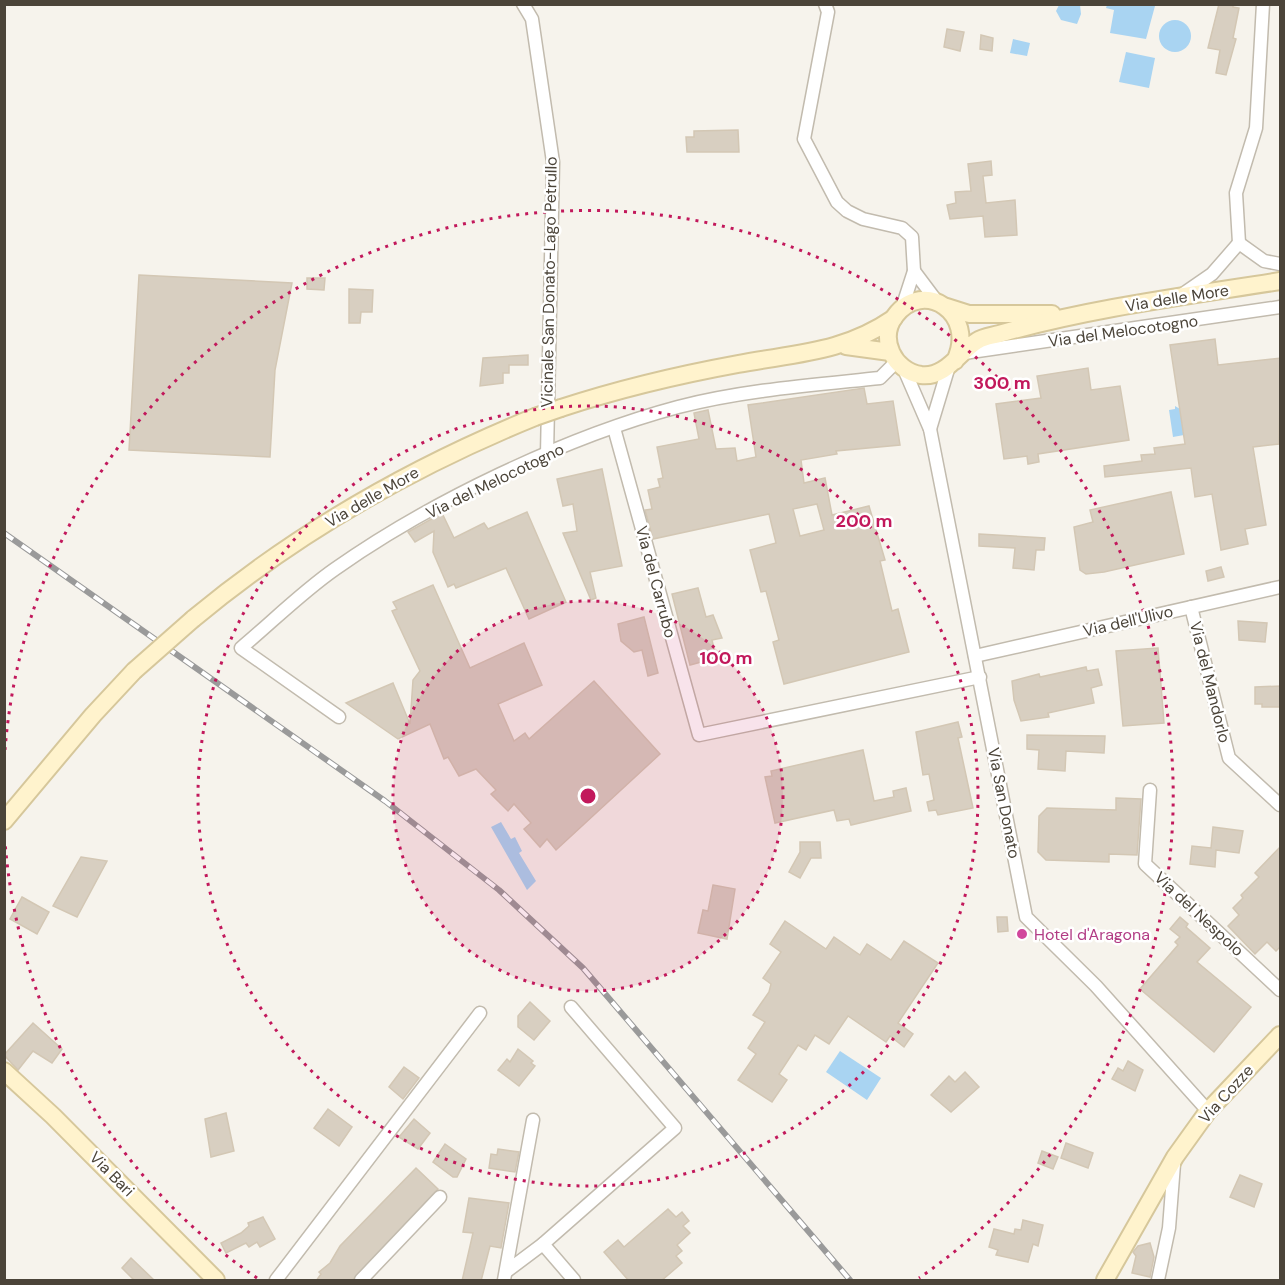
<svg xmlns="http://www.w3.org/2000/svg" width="1285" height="1285" viewBox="0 0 1285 1285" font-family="'DM Sans',sans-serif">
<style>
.water{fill:#a9d4f2}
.building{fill:#d8cfc1;stroke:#d3c7b4;stroke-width:1.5;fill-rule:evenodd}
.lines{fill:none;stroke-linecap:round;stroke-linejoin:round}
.street-casing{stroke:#c2bbae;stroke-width:15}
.secondary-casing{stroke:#d6c79b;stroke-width:20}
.street{stroke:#fff;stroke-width:12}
.secondary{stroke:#fff3cd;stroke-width:16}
.rail-casing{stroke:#9a9a9a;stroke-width:6}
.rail{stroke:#fff;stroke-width:4;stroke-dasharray:11;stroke-linecap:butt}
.secondary-bridge-casing{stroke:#d6c79b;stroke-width:20;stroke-linecap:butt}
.secondary-bridge{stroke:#fff3cd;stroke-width:16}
.ring{fill:none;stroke:#c2185b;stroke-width:3;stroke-dasharray:3 6}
.hotel-dot{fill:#d1479c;stroke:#fff;stroke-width:2}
.labels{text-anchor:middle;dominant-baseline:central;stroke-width:5;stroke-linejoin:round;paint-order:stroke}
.street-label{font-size:16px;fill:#4b4439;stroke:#fff}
.hotel-label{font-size:16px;fill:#b23c85;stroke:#fff;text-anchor:start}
.centre{fill:#c2185b;stroke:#fff;stroke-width:3}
.ring-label{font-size:18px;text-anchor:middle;font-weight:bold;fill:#c2185b;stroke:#fff;stroke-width:5;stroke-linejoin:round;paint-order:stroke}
</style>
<rect width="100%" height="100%" fill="#f6f3ec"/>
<g class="water">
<path d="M1059,5H1080L1081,14L1077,24L1061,20L1056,11Z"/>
<path d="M1107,5L1155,6L1146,39L1110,33L1114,10L1106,8Z"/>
<circle cx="1175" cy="36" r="16"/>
<path d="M1013,39L1030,43L1027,56L1010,53Z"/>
<path d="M1126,52L1155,58L1149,88L1119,82Z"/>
<path d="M1175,406L1180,409L1184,435L1173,437L1169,410L1175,409Z"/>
<path d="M501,822L511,839L515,837L522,851L519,853L536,881L527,890L491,827Z"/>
<path d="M840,1051L881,1078L867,1100L826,1072Z"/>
</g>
<g class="building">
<path d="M1219,4H1233V7L1239,8L1233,38L1236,39L1226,75L1216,73L1220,50L1208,48Z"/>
<path d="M947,29L964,32L960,51L944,47Z"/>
<path d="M981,35L993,38L992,51L980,49Z"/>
<path d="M738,130L739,152H687L686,137H694V131Z"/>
<path d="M991,161L992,175L983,176L986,203L1015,200L1017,235L985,237L983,216L950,219L947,205L956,203L955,192L971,191L968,164Z"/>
<path d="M139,275L292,283L275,370L270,457L129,450Z"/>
<path d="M307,278H325L324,290L307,289Z"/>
<path d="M349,289L373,290L372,312H361L360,323H349Z"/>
<path d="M1215,339L1218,365L1281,358L1279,444L1253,447L1266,525L1245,529L1248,544L1221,550L1212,494L1195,497L1191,468L1105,477L1104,466L1142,461L1141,455L1155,454L1154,448L1185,444L1170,345Z"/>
<path d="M528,355V365H509V373H503V383L480,386L483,358Z"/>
<path d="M1088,368L1091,390L1120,386L1129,440L1038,454L1039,462L1028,464L1027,456L1004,459L996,404L1041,398L1037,376Z"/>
<path d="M864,388L867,404L893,401L900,445L836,451L837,454L801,460L804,483L825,478L832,515L869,506L885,560L880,561L892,611L898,609L909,652L784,684L773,642L779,640L766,591L761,592L750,550L776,543L769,514L653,539L645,510L652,509L648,490L660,487L658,479L663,478L657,447L699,439L694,413L708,410L716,449L735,448L737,461L756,457L748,405ZM817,504L824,530L800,536L793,509Z"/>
<path d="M602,469L622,566L590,572L596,598L591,600L563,533L577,531L573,504L563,506L557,479Z"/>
<path d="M1171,492L1184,554L1104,572L1086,574L1080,570L1074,527L1093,522L1090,510Z"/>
<path d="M527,512L566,602L529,619L506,568L456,588L454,584L448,587L433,552L434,531L415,542L408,532L442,513L454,538L484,523L488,529Z"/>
<path d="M979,534L1045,538L1044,550H1036L1034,570L1013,568L1015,548L979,546Z"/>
<path d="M1221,567L1224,577L1208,581L1206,571Z"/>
<path d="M433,585L470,668L524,643L542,685L498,704L514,741L525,733L529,739L594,681L660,754L556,850L547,839L540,847L524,829L531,823L514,804L508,811L491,794L496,790L476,769L459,776L448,757L444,759L430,724L398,739L346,703L393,683L410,724L413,680L420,671L392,611L397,609L393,602Z"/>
<path d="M698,588L706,617L713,615L722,638L712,640L716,658L690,665L672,594Z"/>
<path d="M644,617L658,673L648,676L642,650L634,652L621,641L618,624Z"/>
<path d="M1238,621L1267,623L1265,642L1239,640Z"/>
<path d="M1158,648L1164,723L1123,726L1116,651Z"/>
<path d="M1086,667L1087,671L1098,669L1102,685L1091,688L1094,703L1048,713L1049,717L1021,721L1014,700L1012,681L1039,674L1040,677Z"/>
<path d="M1281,686V707H1262V704H1255V687Z"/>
<path d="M958,722L962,737L958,738L973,808L938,815L936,810L929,811L927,802L934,800L929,774L923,775L916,732Z"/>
<path d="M1027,735L1105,736L1104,753L1066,751L1065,771L1038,769L1039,750L1027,749Z"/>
<path d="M863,750L874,801L894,797L893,791L906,788L911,811L851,825L849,819L837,821L834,810L775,823L765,777L772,776L771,771Z"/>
<path d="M1116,798L1141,799L1137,855L1109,854V862L1046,860L1038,852L1039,816L1047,808L1116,810Z"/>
<path d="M1213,827L1243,831L1239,853L1216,850L1215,867L1190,864L1192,846L1211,848Z"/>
<path d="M800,842H820L821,858H811L800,878L789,872L800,852Z"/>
<path d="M1281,846V946L1276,951L1267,942L1255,954L1228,926L1239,915L1233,908L1243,898L1241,895L1259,877L1255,873Z"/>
<path d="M81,857L107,861L77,917L53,906Z"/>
<path d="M713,885L735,889L727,939L698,933L703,910L708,911Z"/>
<path d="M22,897L49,912L37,934L10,919Z"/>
<path d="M997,917H1007L1008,931L998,932Z"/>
<path d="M1180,917L1188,924L1186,927L1210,948L1197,962L1251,1007L1214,1052L1140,989L1178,945L1175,942L1180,937L1170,929Z"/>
<path d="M785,921L826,949L834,937L860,955L867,944L891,960L904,941L938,963L898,1023L913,1034L904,1047L890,1036L886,1042L848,1016L829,1044L815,1035L806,1050L798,1045L779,1074L787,1080L772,1102L738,1080L756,1054L748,1048L765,1022L753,1015L769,992L771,984L763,978L781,952L770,944Z"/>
<path d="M530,1002L550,1021L534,1040L518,1027V1016Z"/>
<path d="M33,1023L62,1049L52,1063L33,1051L18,1070L4,1055Z"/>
<path d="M518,1049L533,1061L531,1063L535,1066L519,1086L498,1070L507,1059L510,1062Z"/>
<path d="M1128,1061L1143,1070L1135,1091L1112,1079L1118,1068L1123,1071Z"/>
<path d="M404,1067L419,1078L403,1099L389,1087Z"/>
<path d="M965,1072L979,1087L951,1112L931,1095L949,1076L955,1082Z"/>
<path d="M328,1109L352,1127L339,1146L314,1128Z"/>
<path d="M226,1113L234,1151L211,1157L205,1119Z"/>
<path d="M414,1119L430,1133L418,1149L399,1137Z"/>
<path d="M1066,1143L1093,1153L1088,1168L1061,1158Z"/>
<path d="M445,1144L466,1159L457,1177H453L433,1162Z"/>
<path d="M498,1149L519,1152L515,1172L489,1168L491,1154L497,1155Z"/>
<path d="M1042,1151L1058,1157L1053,1169L1038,1163Z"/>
<path d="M416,1168L438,1189L352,1281H316L321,1274L319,1272L330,1263L340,1246Z"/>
<path d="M1240,1175L1262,1184L1254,1207L1230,1197Z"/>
<path d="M469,1198L509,1203L501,1248L490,1246L481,1281H462L473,1233L463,1232Z"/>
<path d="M668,1209L676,1217L682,1212L689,1221L683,1226L690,1233L677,1245L682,1251L676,1256L682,1263L661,1281H629L604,1252L618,1240L624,1247Z"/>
<path d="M263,1217L275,1239L260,1247L257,1242L249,1247L246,1243L226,1253L221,1243L241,1233L249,1226L248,1223Z"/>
<path d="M1023,1220L1043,1225L1038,1246L1033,1244L1028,1262L996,1255L998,1250L989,1247L994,1229L1014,1234L1015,1229L1021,1230Z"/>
<path d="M1150,1243L1154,1257L1150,1277L1132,1273L1136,1256L1133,1252L1138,1246Z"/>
<path d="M131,1258L155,1281H135L122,1268Z"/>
</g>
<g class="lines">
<defs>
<g id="street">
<path d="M523,4L532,19L553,162L547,455"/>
<path d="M825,4L828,12L804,139L837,202L847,211L863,219L902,228L912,237L914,271L902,308"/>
<path d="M1239,243L1236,193L1256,128L1263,4"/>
<path d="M914,271L938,303"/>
<path d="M1183,294L1212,274L1239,243L1264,261L1280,264"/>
<path d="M964,353L1280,307"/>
<path d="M904,369L930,429L1026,917L1096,986L1208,1111"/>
<path d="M614,428L699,735L980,677"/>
<path d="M930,429L949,366"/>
<path d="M1191,607L1229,758L1280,805"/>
<path d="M975,656L1280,587"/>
<path d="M339,717L241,648C272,622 302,592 335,569C430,502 566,437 678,407C744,390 813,385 880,378L896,362"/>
<path d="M1150,790L1145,864L1280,990"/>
<path d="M543,1244L574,1280"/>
<path d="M507,1271L543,1244L675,1128L571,1007"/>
<path d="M276,1280L480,1013"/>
<path d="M361,1280L440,1197"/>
<path d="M504,1280L533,1120"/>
<path d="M1158,1280L1169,1228L1174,1164"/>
</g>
<g id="secondary">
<path d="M947,307L969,314H1052"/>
<path d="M846,346L890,352"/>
<path d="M955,361C978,313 923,278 895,316C878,339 894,371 921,375C946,378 959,352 977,341C983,337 992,336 999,334C1091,308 1186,296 1280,281"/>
<path d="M561,408C619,389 678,375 738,364C796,353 843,353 894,318"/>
<path d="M193,619C295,534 412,467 535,417"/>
<path d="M4,821L93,715L134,671"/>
<path d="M4,1071L53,1116L216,1280"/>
<path d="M1105,1280L1175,1157L1208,1111L1280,1035"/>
</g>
</defs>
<use href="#street" class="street-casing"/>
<use href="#secondary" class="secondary-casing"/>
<use href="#street" class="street"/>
<use href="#secondary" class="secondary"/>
<defs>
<path id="rail" d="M4,533L385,801L499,890L583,968L850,1280"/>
</defs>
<use href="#rail" class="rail-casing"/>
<use href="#rail" class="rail"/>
<defs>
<g id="secondary-bridge">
<path d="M535,417L561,408"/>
<path d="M134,671L193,619"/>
</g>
</defs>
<use href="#secondary-bridge" class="secondary-bridge-casing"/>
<use href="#secondary-bridge" class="secondary-bridge"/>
</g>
<circle cx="588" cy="796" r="195" fill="#c2185b" fill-opacity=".12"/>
<g class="ring">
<circle cx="588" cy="796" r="195"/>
<circle cx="588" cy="796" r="390"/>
<path d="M257 1278A585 585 0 0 1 5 842M5 750A585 585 0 1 1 919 1278"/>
</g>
<circle class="hotel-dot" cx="1022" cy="934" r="6"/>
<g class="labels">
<g class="street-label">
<text transform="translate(549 282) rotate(-89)">Vicinale San Donato-Lago Petrullo</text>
<text transform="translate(1177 298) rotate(-9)">Via delle More</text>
<text transform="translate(1123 331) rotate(-8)">Via del Melocotogno</text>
<text transform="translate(495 481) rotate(-26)">Via del Melocotogno</text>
<text transform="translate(372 497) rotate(-30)">Via delle More</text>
<text transform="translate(656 582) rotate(75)">Via del Carrubo</text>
<text transform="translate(1128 621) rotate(-13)">Via dell'Ulivo</text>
<text transform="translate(1210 682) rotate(76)">Via del Mandorlo</text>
<text transform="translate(1004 803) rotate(79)">Via San Donato</text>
<text transform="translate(1199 914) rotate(43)">Via del Nespolo</text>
<text transform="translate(1226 1094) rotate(-48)">Via Cozze</text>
<text transform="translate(112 1174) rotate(45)">Via Bari</text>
</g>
<g class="hotel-label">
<text x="1034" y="934">Hotel d'Aragona</text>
</g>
</g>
<circle cx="588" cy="796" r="9" class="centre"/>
<g class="ring-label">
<text x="1002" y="389">300 m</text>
<text x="864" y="527">200 m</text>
<text x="726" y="664">100 m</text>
</g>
<rect width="1285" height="1285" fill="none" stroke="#4b4439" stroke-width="12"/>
</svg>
